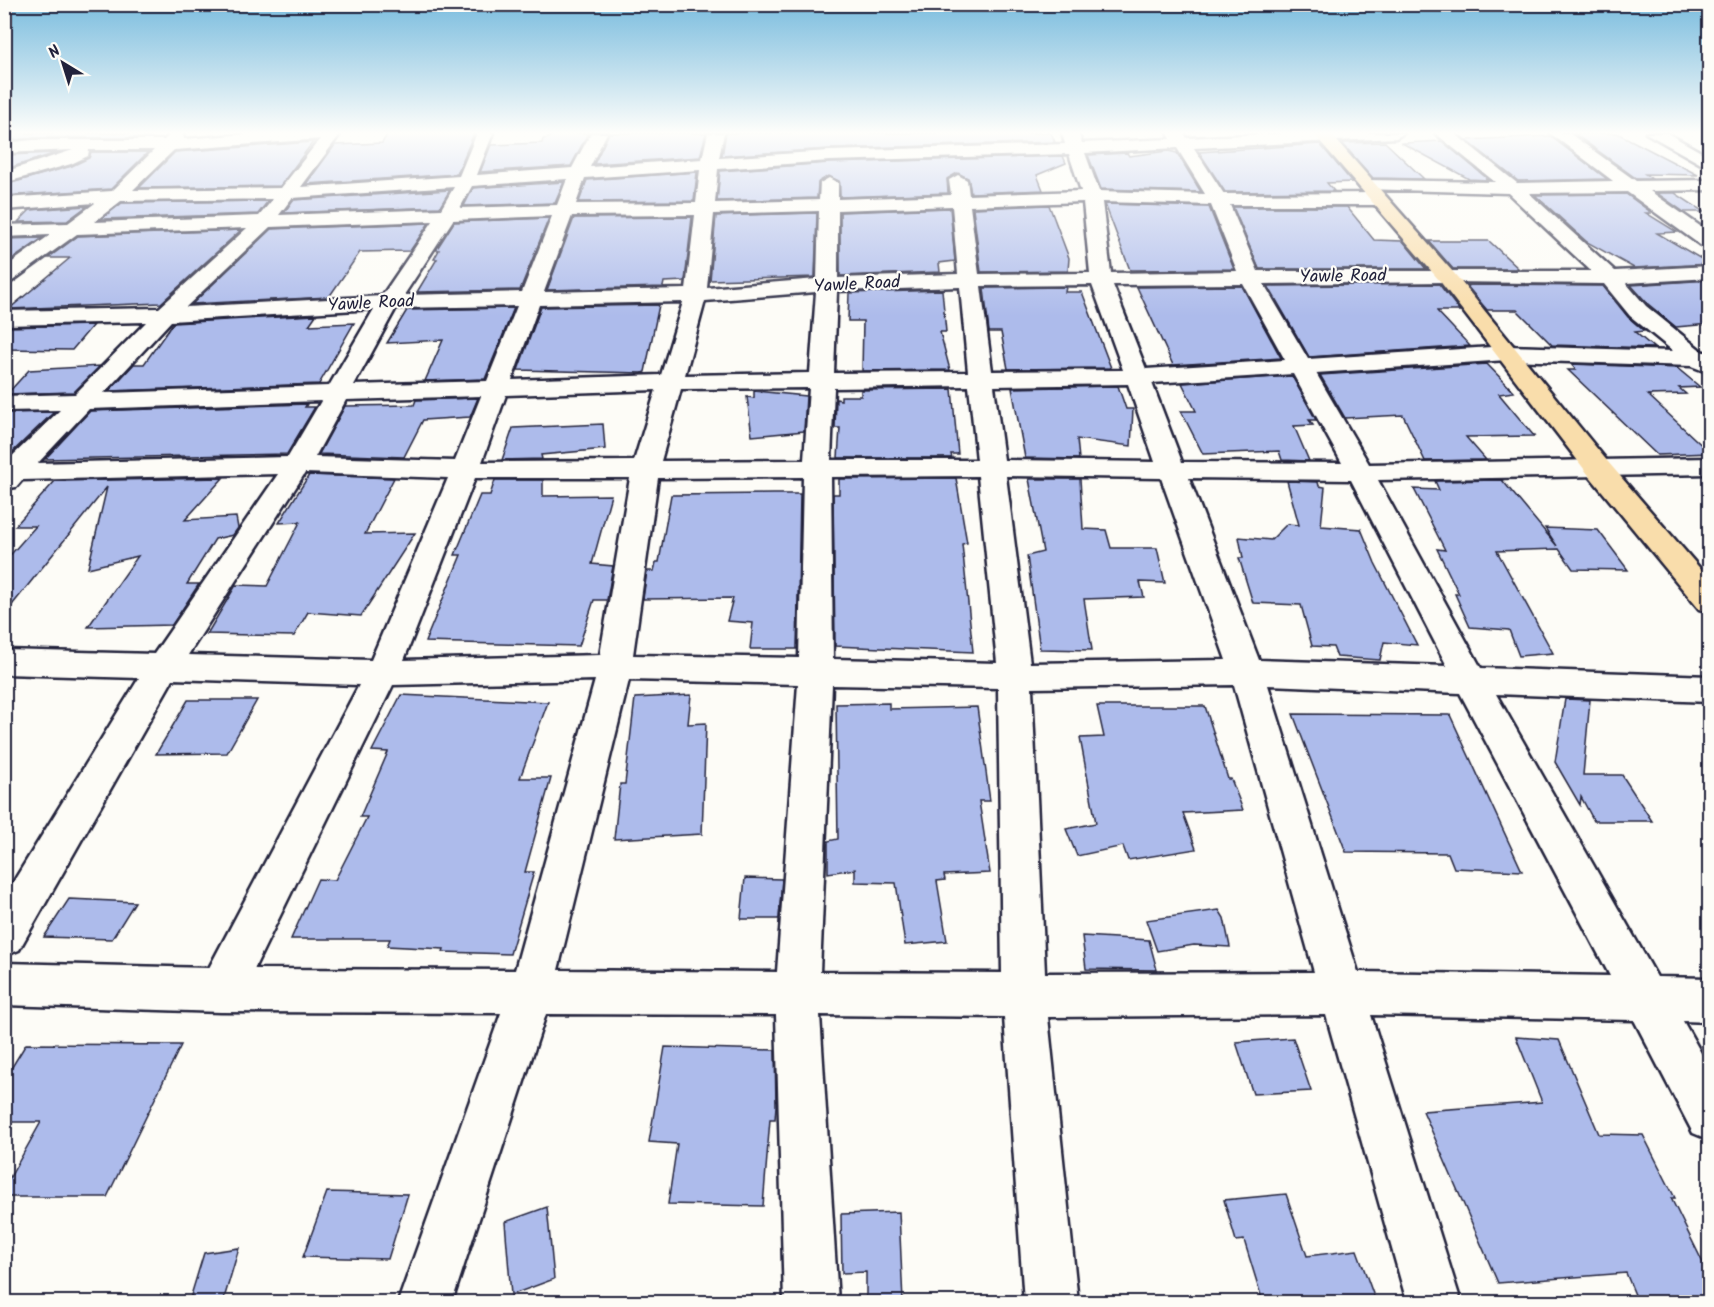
<svg xmlns="http://www.w3.org/2000/svg" width="1714" height="1307" viewBox="0 0 1714 1307" font-family="Kalam,sans-serif">
<style>
.building{fill:#adbbeb;stroke:#22223b;stroke-width:1.5}
.lines{fill:none;stroke-linecap:round;stroke-linejoin:round}
.street-casing{stroke:#22223b;stroke-width:5}
.highway-casing{stroke:#22223b;stroke-width:5}
.street{fill:#fdfcf7;fill-rule:evenodd}
.highway{fill:#f9ddab;fill-rule:evenodd}
.labels{text-anchor:middle;dominant-baseline:central;stroke-width:4.5;stroke-linejoin:round;paint-order:stroke}
.far-street-label{font-size:18px;fill:#22223b;stroke:#fdfcf7}
</style>
<rect width="100%" height="100%" fill="#fdfcf7"/>
<filter id="ink" filterUnits="userSpaceOnUse"><feTurbulence type="fractalNoise" baseFrequency=".0167" numOctaves="2"/><feDisplacementMap in="SourceGraphic" scale="12" xChannelSelector="R" yChannelSelector="G"/><feConvolveMatrix kernelMatrix="1 2 1 2 8 2 1 2 1" color-interpolation-filters="sRGB"/></filter>
<g filter="url(#ink)">
<g class="building">
<path d="M5,133H148V138H33L5,141Z"/>
<path d="M388,133H474L457,174L306,184L335,145L382,143Z"/>
<path d="M551,133H588L571,166L480,172L491,145L542,143L543,139L549,138Z"/>
<path d="M609,133H706L700,157L594,164Z"/>
<path d="M726,133H1051L1055,142L829,149L722,156Z"/>
<path d="M1617,133L1698,175L1645,174L1652,179H1637L1575,134Z"/>
<path d="M1550,136L1607,179L1518,181L1466,140Z"/>
<path d="M1442,141L1489,180L1469,179L1402,143Z"/>
<path d="M313,142L280,186L139,188L175,152Z"/>
<path d="M1385,142L1424,179L1373,178L1342,143Z"/>
<path d="M1320,144L1352,182L1327,183L1334,191L1225,192L1199,152Z"/>
<path d="M1168,151L1177,153L1201,192L1101,189L1088,155L1127,153L1129,156Z"/>
<path d="M91,152H148L111,189L4,196V185L72,166L89,158Z"/>
<path d="M56,153L6,169V155Z"/>
<path d="M1063,156L1066,163L1037,175L1043,190L971,193L968,178L957,173L947,179L948,193L840,197L839,181L828,176L818,183L817,198L717,201L720,171L829,163Z"/>
<path d="M697,172L694,201L579,202L587,180Z"/>
<path d="M564,182L555,203L464,206L473,188Z"/>
<path d="M450,190L440,207L284,213L293,200Z"/>
<path d="M1657,193H1675L1704,212H1684Z"/>
<path d="M1626,194L1652,213H1646L1677,232L1657,233L1710,264L1634,268L1587,242L1535,195Z"/>
<path d="M268,201L258,214L101,219L122,203Z"/>
<path d="M1105,204L1209,207L1234,269L1130,270Z"/>
<path d="M1049,205L1069,258L1068,271L981,272L973,208Z"/>
<path d="M87,206L67,221L18,222L30,210Z"/>
<path d="M1233,207H1347L1374,240L1403,241L1426,269H1259Z"/>
<path d="M950,208L955,261L939,263L940,272L840,276V212Z"/>
<path d="M817,213L815,277L710,280L716,216Z"/>
<path d="M692,217L685,281L664,282L663,287L547,290L574,218Z"/>
<path d="M549,218L520,290L417,292L437,259H434L439,250H436L454,222Z"/>
<path d="M429,223L410,251L360,252L329,297L192,304L271,229Z"/>
<path d="M241,230L161,303L9,309L70,258H48L78,236Z"/>
<path d="M43,238L14,258H4V239Z"/>
<path d="M1429,241H1489L1519,269H1453Z"/>
<path d="M1710,280V324L1676,327L1648,304L1631,285Z"/>
<path d="M1439,284L1460,311H1437L1470,346L1309,357L1268,286Z"/>
<path d="M1466,285L1603,286L1628,317L1644,331L1635,332L1654,348L1552,345L1517,310H1487Z"/>
<path d="M1242,286L1281,358L1173,365L1137,287Z"/>
<path d="M1066,287L1065,292H1082L1111,368L1008,369L1001,332H989L984,288Z"/>
<path d="M942,290L946,332H940L950,370L862,371L863,321H848L849,293Z"/>
<path d="M659,305L645,372L642,373L518,370L541,307Z"/>
<path d="M514,308L485,379L425,381L443,340L387,343L407,310Z"/>
<path d="M316,315L309,325L354,323L319,384L109,391L134,364H144L173,323Z"/>
<path d="M93,325L72,350L4,349V327Z"/>
<path d="M1487,364L1514,392L1499,394L1534,436L1466,437L1486,460L1425,461L1403,415L1345,418L1320,375Z"/>
<path d="M1571,364L1677,368L1700,387L1679,388L1686,394L1648,395L1710,453L1657,455L1568,370H1576Z"/>
<path d="M100,366L74,392L7,394L29,370Z"/>
<path d="M1292,376L1316,420H1309L1313,425L1294,426L1309,461L1282,460L1279,451L1203,454L1181,411H1196L1182,383Z"/>
<path d="M1118,386L1126,409H1133L1131,446L1077,439L1079,459L1025,458L1012,388Z"/>
<path d="M952,389L958,454H951L952,458H838L840,428H835L836,399L841,400V396H861V390Z"/>
<path d="M754,391L806,396L804,431L752,436L747,397L754,398Z"/>
<path d="M478,398L470,417L423,420L404,457L319,454L345,406L414,405L416,400Z"/>
<path d="M307,404L305,407H315L287,454L45,459L90,411Z"/>
<path d="M54,412L4,460V413Z"/>
<path d="M603,424L605,449L541,455L542,459L502,460L513,428Z"/>
<path d="M309,475L394,478L365,534L415,533L361,616L308,612L294,636L207,634L236,585L267,586L300,522L279,523Z"/>
<path d="M223,478L185,520L236,517L238,528L233,535L215,539L187,584H199L172,625L88,627L138,556L88,568L107,487L4,615V562L36,526H15L55,481Z"/>
<path d="M956,478L967,543L962,544L973,652L835,646L833,494H839V479Z"/>
<path d="M1029,479H1080L1083,529L1106,530L1111,548H1157L1165,583L1140,582L1144,597L1084,599L1092,650L1040,649L1027,556L1043,552Z"/>
<path d="M495,480H543V496L611,495L592,564L613,566L607,600H594L579,646L425,642L461,555H455L480,495H490Z"/>
<path d="M1502,480L1557,546L1545,528L1598,530L1628,570L1573,569L1559,549L1497,551L1553,653L1519,656L1509,630L1470,627L1455,594H1459L1437,549L1445,550L1414,489L1439,490L1435,481Z"/>
<path d="M1287,481L1318,482L1319,486L1325,487L1321,526L1361,529L1375,563L1417,645L1384,642L1380,660L1337,657L1333,647L1312,646L1301,605L1253,603L1239,558H1243L1239,537L1271,540L1287,524L1299,525Z"/>
<path d="M772,494H800L797,649H750L753,623L727,621L733,598L643,599L647,571H654L656,562H659L671,495Z"/>
<path d="M401,695L548,702L520,778H551L525,872H534L510,954L443,952L444,949L387,946L390,939H291L318,879L335,880L367,817H360L388,752L372,751Z"/>
<path d="M691,695L688,724L706,723L702,834L614,839L620,784H625L635,698Z"/>
<path d="M1565,699L1590,700L1583,775H1622L1652,821H1594L1581,797L1580,805L1555,762Z"/>
<path d="M188,700H257L227,753L156,754Z"/>
<path d="M889,703V709L977,707L990,801H979L990,873L944,875L945,880L937,881L947,941L905,945L896,883L855,882V869L828,873V841L838,839L836,704Z"/>
<path d="M1097,706H1205L1228,779H1231L1243,810L1183,813L1196,849L1128,860L1123,846L1077,856L1066,829L1096,823L1080,738L1104,737Z"/>
<path d="M1293,714L1450,715L1522,871L1454,868L1448,853L1346,852Z"/>
<path d="M745,878L782,879L779,919H741Z"/>
<path d="M69,899L135,902L112,939L44,937Z"/>
<path d="M1219,910L1224,918L1230,947L1194,945L1157,951L1146,920Z"/>
<path d="M1082,936L1149,940L1157,970L1086,969Z"/>
<path d="M1516,1037L1559,1040L1599,1134L1643,1135L1675,1198H1671L1710,1277V1302H1638L1626,1273L1498,1283L1423,1111L1542,1102Z"/>
<path d="M1293,1038L1311,1091L1253,1094L1236,1042Z"/>
<path d="M26,1044L181,1045L107,1197H4V1188L41,1122H4V1080Z"/>
<path d="M665,1047L775,1050L776,1106L775,1119H770L763,1206L668,1204L677,1144L649,1142Z"/>
<path d="M327,1192L408,1194L388,1259L303,1257Z"/>
<path d="M1286,1194L1307,1256L1357,1250L1376,1302H1263L1244,1240L1236,1241L1224,1200Z"/>
<path d="M547,1207L554,1279L511,1295L505,1222Z"/>
<path d="M899,1212L903,1302H866V1272L842,1273L841,1214Z"/>
<path d="M239,1248L223,1302H189L204,1253Z"/>
</g>
<g class="lines">
<defs>
<g id="street">
<path d="M172,133L183,134L184,139L261,133H341L301,187L459,176L477,133H493L477,175L572,168L591,133H607L590,167L702,159L708,133H724L719,158L829,151L1065,144L1062,133H1078L1082,143L1171,139L1168,133H1184L1187,138L1286,133H1404L1396,138L1194,148L1224,194L1377,193L1386,199L1377,205H1230L1258,271H1591L1508,193L1361,189L1358,185L1361,181L1367,180L1495,182L1435,133H1454L1517,183L1613,181L1550,133H1569L1636,181L1710,180V190L1650,191L1710,233V249L1703,247L1627,192L1529,193L1615,271L1710,266V278L1626,283L1646,306L1703,352H1710V370L1704,371L1691,366L1507,360L1316,373L1369,464L1710,458V474L1378,480L1481,668L1710,676V702L1496,694L1657,977L1710,978V1022L1683,1021L1710,1069V1140L1693,1133L1634,1020L1371,1015L1461,1302H1407L1326,1015L1048,1017L1078,1302H1024L1004,1017L820,1015L838,1302H784L776,1015L546,1014L452,1302H398L501,1013L221,1012L4,1005V963L209,968L359,685L173,679L19,950L4,956V897L139,678L4,674V650L154,654L278,474L22,480L16,487L4,489V464L60,410L4,411V396L75,394L146,322L4,325V311L159,308L247,228L77,234L11,282L4,284V268L50,235L4,237V225L68,223L95,203L4,210V198L112,191L154,150H89L88,156L71,164L4,183V172L73,150L4,153V143L33,140H164ZM320,139L281,188L133,190L174,150ZM1177,148L1205,194L1099,191L1085,153ZM1069,154L1081,191L969,195L967,180L958,175L949,180L951,195L838,199V183L829,178L820,183L819,200L715,203L718,169L829,161ZM700,170L696,203L576,204L585,178ZM567,179L557,205L460,208L472,186ZM454,187L441,209L279,215L292,198ZM273,199L259,216L94,222L121,201ZM1083,202L1090,273L979,274L970,206ZM1102,202L1211,205L1237,271L1111,273ZM952,206L958,274L838,278V210ZM819,211L817,279L707,288L714,214ZM695,215L686,289L544,292L572,216ZM552,216L522,292L404,295L453,220ZM433,221L382,296L186,307L270,227ZM1446,282L1604,284L1630,316L1673,351L1507,346L1308,359L1264,284ZM1243,284L1285,360L1146,369L1113,285ZM1092,285L1123,370L992,371L981,286ZM960,287L968,372L834,373L837,291ZM816,292L810,373L685,375L705,301ZM683,302L661,375L512,380L539,305ZM517,306L487,381L354,385L396,308ZM374,309L329,386L104,393L171,321ZM1293,374L1342,463L1182,462L1152,383ZM1128,384L1155,462L1004,460L994,386ZM969,386L977,460H831L834,388ZM809,388L804,460L661,461L681,389ZM656,390L634,461L482,462L506,395ZM481,396L455,461L315,457L346,400ZM321,401L288,457L38,463L89,409ZM305,473L448,478L371,660L188,655ZM978,476L997,663L833,659L831,477ZM1006,476L1161,478L1226,660L1030,663ZM803,477L799,658L633,655L658,478ZM475,478H630L600,655L404,660ZM1189,478L1351,480L1447,666L1259,660ZM595,680L515,970L254,969L393,685ZM629,680L798,684L777,972L558,970ZM832,685L998,688L1002,973L820,972ZM1234,685L1314,972L1045,973L1032,688ZM1268,685L1460,693L1610,976L1358,972Z"/>
<path d="M1646,133H1667L1710,157V169Z"/>
</g>
<path id="highway" d="M1313,133H1330L1453,272L1608,462L1710,580V612L1699,609L1588,474L1439,280Z"/>
</defs>
<use href="#street" class="street-casing"/>
<use href="#highway" class="highway-casing"/>
<use href="#street" class="street"/>
<use href="#highway" class="highway"/>
</g>
</g>
<linearGradient id="sky" x2="0" y2="1"><stop stop-color="#7abcde"/><stop offset="0.42" stop-color="#fefefb"/><stop offset="1" stop-color="#fefefb" stop-opacity="0"/></linearGradient>
<rect width="1714" height="316" fill="url(#sky)"/>
<g class="labels">
<g class="far-street-label">
<text transform="translate(1343 277) rotate(-1)">Yawle Road</text>
<text transform="translate(857 285) rotate(-3)">Yawle Road</text>
<text transform="translate(371 304) rotate(-3)">Yawle Road</text>
</g>
</g>
<rect width="1714" height="1307" fill="none" stroke="#fdfcf7" stroke-width="24"/>
<rect x="12" y="12" width="1690" height="1283" fill="none" stroke="#22223b" stroke-width="2" filter="url(#ink)"/>
<g transform="translate(63 63) rotate(322)" stroke="#fdfcf7" stroke-width="4.5" paint-order="stroke">
<path d="M0-4.5L10 22L0 15L-10 22Z" fill="#22223b"/>
<text y="-9" font-size="16" font-weight="bold" text-anchor="middle" fill="#22223b">N</text>
</g>
</svg>
